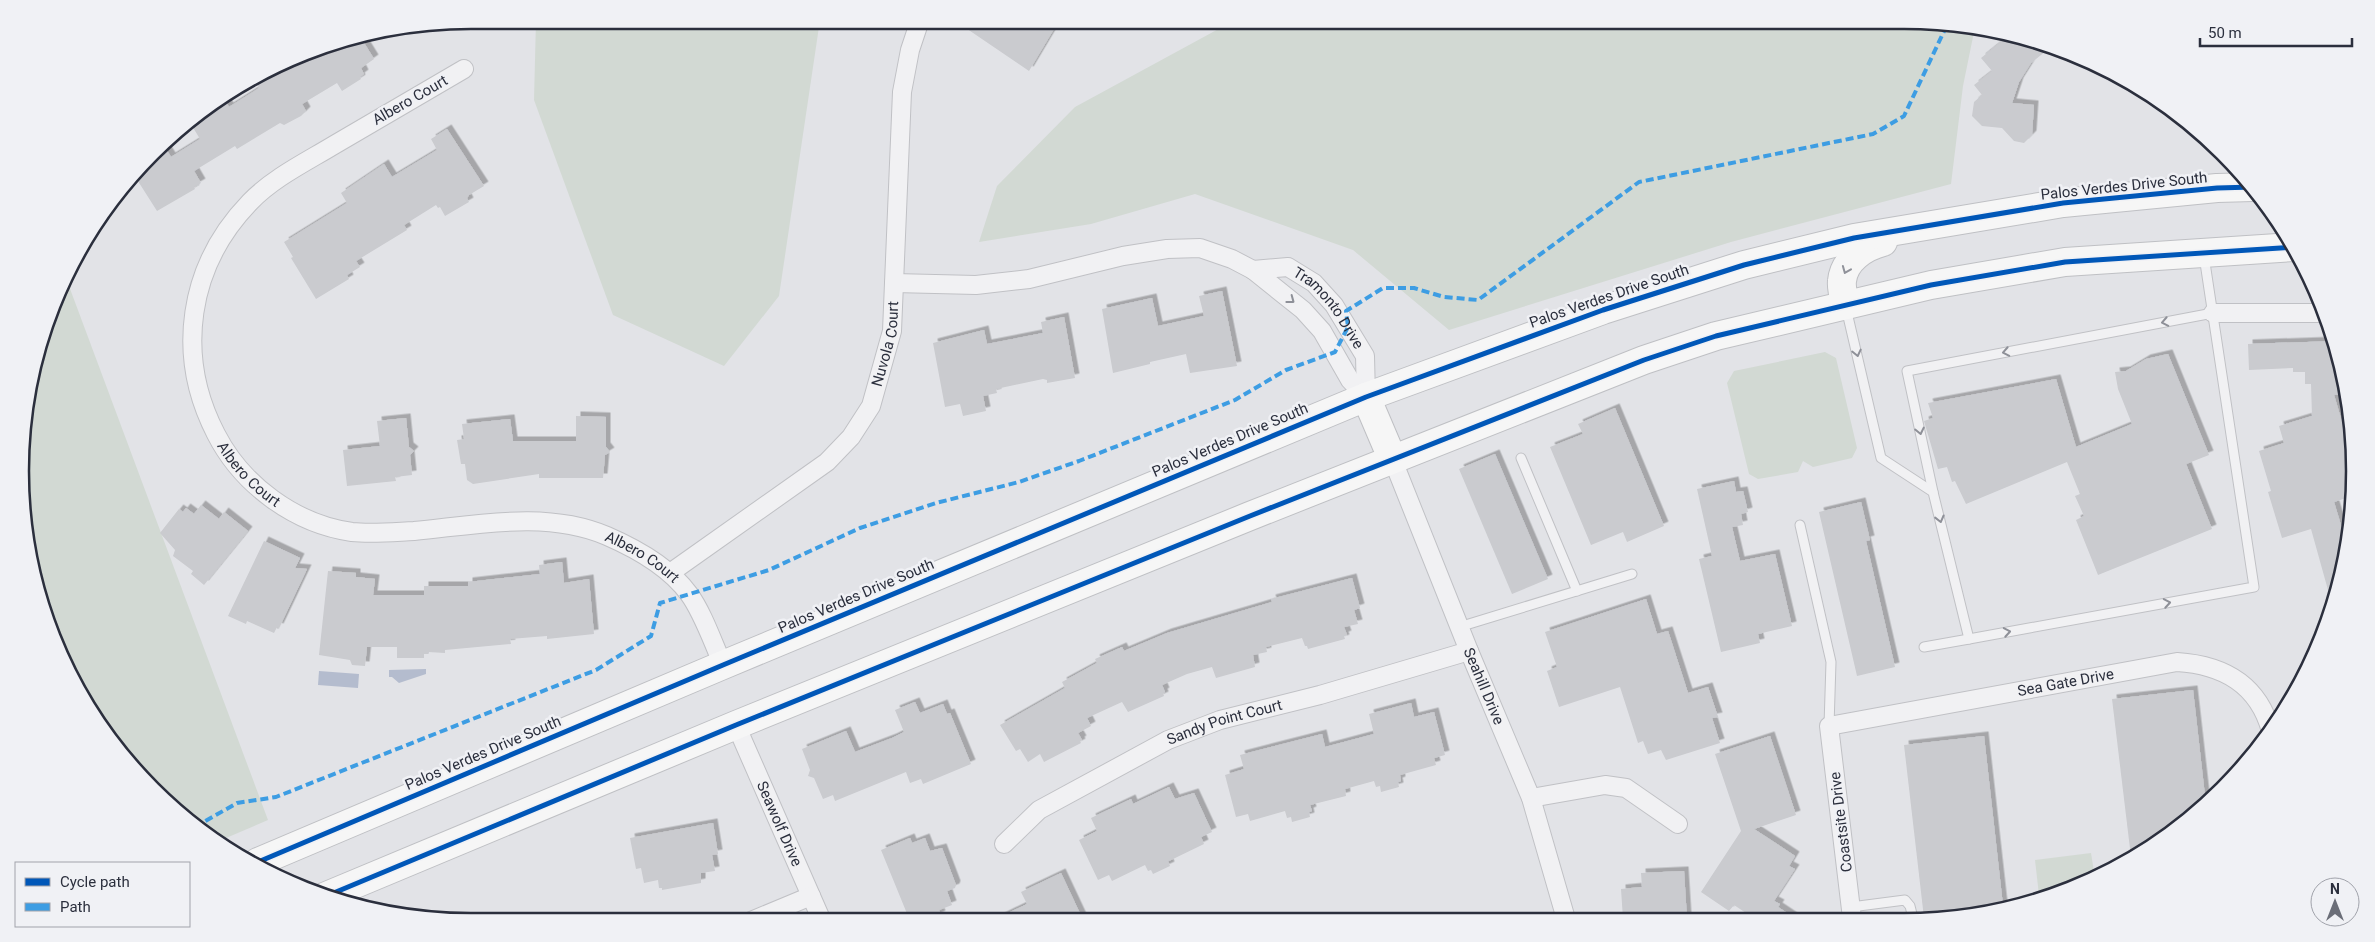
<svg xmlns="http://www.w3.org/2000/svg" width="2375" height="942" viewBox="0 0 2375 942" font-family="Roboto,sans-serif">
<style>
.green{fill:#d2d9d3}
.water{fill:#b4bcce}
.building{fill:#cacbcf;filter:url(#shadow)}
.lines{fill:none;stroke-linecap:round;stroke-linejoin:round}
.lane-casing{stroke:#c0c1c5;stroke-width:11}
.street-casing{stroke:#c0c1c5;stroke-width:20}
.primary-casing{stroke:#bfc0c4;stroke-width:30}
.lane{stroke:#f1f1f3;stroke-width:9}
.street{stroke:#f1f1f3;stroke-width:18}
.primary{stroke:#f6f6f6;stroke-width:28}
.quiet{stroke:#3d9de3;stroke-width:4;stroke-dasharray:8 4;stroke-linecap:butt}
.cycleway-casing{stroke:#f0f1f5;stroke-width:8}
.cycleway{stroke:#0057b8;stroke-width:5}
.oneway{stroke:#90929a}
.oneway2{stroke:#8e9098}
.labels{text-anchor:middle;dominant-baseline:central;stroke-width:5;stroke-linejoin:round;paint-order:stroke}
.street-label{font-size:15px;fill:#2b2f3d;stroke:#f0f1f5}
.rim{fill:none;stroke:#2b2f3d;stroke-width:2.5}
</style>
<defs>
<filter id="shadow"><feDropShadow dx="4.5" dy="-4.5" stdDeviation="0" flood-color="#0004"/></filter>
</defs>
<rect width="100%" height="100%" fill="#e2e3e7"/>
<g class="green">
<path d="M536,20H820L779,296L724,366L613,315L534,100Z"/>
<path d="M1235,20H1904L1974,32L1963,86L1951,184L1731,242L1449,330L1353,250L1195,194L1091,224L979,242L997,186L1075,107Z"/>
<path d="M66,278L268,820L219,841L196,829L96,721L54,643L37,586L28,535L24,412L44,326Z"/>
<path d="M1825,352L1836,358L1857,448L1852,458L1813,467L1803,461L1798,472L1758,479L1749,474L1727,383L1734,371Z"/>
<path d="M2091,853L2095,878L2039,895L2035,860Z"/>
</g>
<g class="water">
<path d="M426,669V674L399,683L392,677H389V670Z"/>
<path d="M319,671L359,674L358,688L318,685Z"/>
</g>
<g class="building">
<path d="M954,20H994L1000,24L1015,20H1040L1054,29L1029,71Z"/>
<path d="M2007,37L2052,46L2031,63L2019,82L2012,103L2034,105L2032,135L2024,143L2014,141L2002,128L1982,126L1972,116L1974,102L1982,95L1974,85L1992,71L1981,58Z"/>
<path d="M361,38L374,59L361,68L364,74L360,77L361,79L342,91L337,83L302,104L306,111L301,116L284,125L280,123L237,149L235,146L194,171L201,183L194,187L195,189L157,211L136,178L154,156L166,149L171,157L200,139L189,121L224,99L229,107L259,88L255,81L268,72L267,71L326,44Z"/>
<path d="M447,129L484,186L469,195L467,198L469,202L445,216L440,207L438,208L436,205L404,225L407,230L356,261L360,267L347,275L349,279L316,299L291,258L293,257L284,242L347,203L341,193L384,164L392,177L437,150L431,139Z"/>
<path d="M1222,291L1237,366L1190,373L1186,354L1150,362V364L1113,373L1102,309L1152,298L1158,326L1204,316L1199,296Z"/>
<path d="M1064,317L1075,378L1047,383V380L1043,379L996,389L997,393L983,396L986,411L963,416L960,404L945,407L933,343L984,330L987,344L1043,333L1041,322Z"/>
<path d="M2335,341L2338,350L2340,394L2334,395L2353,459L2352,496L2334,502L2343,532L2351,530L2333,608L2311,529L2282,538L2268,492L2271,491L2259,451L2284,443L2279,426L2312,416L2311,384H2305V372H2293V368L2249,370L2248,344Z"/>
<path d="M2168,354L2209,455L2186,464L2212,529L2098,575L2076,520L2084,516L2075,496L2080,494L2067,462L1966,504L1955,481L1952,482L1947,467L1938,469L1924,421L1933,418L1928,403L2056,379L2076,447L2132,424L2118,389L2115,372L2126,371L2146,359Z"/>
<path d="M1615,408L1664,526L1627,542L1623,532L1591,545L1550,447L1583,434L1578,424Z"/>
<path d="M576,416L606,417V447L610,452L605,455L603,478H539V474L473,484L467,480L465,464H461L457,440L464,439L462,424L510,419L513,441H576Z"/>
<path d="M406,418L409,447L414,451L410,455L412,475L395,477L396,481L347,486L343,450L380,446L377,421Z"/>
<path d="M1495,454L1548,579L1512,594L1459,469Z"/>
<path d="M1734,481L1736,492L1743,491L1748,512L1741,514L1743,525L1732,527L1740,561L1775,554L1792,626L1758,634L1760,643L1721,652L1699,559L1712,556L1697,489Z"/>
<path d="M1861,502L1870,540L1866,541L1895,667L1857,676L1819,512Z"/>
<path d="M201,505L219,519L224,512L248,531L204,585L191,574L193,571L173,556L175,550L160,533L179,509L183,512L186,508L194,514Z"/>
<path d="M264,541L300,558L295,568L307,569L279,628L277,627L274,633L247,621L246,624L228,616Z"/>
<path d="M562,562L564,583L589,579L594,634L547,639V636L510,639L511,644L445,650V653L428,652V654H424V658H397V647H367L365,666L352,665L350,660L319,655L328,571L356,573V577L375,579L373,595H424V586H468V582L540,574L539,565Z"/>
<path d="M1352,578L1360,608L1354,610L1358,624L1344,627L1347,635L1344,636L1345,639L1308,649L1307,646H1305L1302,638L1266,647L1267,652L1253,655L1255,667L1216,678L1212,667L1187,674L1162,685L1165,692L1163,693L1164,696L1128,712L1122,702L1087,718L1091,726L1078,733L1082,740L1080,741L1081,743L1044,762L1040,754L1028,762L1020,749L1016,751L1000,725L1065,688L1062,682L1097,663L1095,659L1122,647L1124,651L1167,633L1272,602L1271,599Z"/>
<path d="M1646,599L1657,634L1668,631L1688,693L1708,687L1718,717L1712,718L1720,743L1666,760L1661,750L1648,754L1643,741L1638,743L1620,687L1559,707L1547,671L1557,667L1545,632Z"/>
<path d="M2193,690L2206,805L2201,810L2131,857L2112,699Z"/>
<path d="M915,702L920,713L943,704L947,714L950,713L971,764L923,784L921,779L910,783L906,772L835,801L833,795L823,799L814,778L808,776L810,770L802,749L846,731L855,752L892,738L904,732L895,710Z"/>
<path d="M1411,703L1414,717L1434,712L1445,755L1434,758L1436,765L1400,775L1401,781L1398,782L1399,787L1381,792L1380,786L1376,787L1374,781L1345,789L1346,796L1310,805L1312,811L1309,812L1310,817L1292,822L1291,817L1287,818L1285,811L1250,821L1248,814L1236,817L1225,775L1244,769L1240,755L1322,734L1325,747L1374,734L1369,714Z"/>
<path d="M1770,736L1796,815L1754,829L1795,856L1789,866L1795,869L1774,901L1780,904L1778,907L1796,919H1755L1734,905L1729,911L1701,892L1741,831L1715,754Z"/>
<path d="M1984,736L2003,906L1963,918H1924L1904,745Z"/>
<path d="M1169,787L1175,799L1194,793L1212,832L1201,837L1204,844L1171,860L1168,861L1170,866L1153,874L1151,870L1148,871L1145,865L1112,881L1109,875L1098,880L1079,840L1097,831L1091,818L1131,799L1133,804Z"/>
<path d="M713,823L718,854L712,855L715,871L701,873V883L662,890V888H659L658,880L644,883L641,868L636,869L630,838Z"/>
<path d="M910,838L912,843L925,838L930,851L942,848L956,885L955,888L947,891L952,905L939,910L941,915L928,921H910L881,850Z"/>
<path d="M1684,871L1687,919H1623L1621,889L1642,887L1641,873Z"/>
<path d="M1061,873L1083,920L992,921L1027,904L1021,892Z"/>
</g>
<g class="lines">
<defs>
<g id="lane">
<path d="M1846,308L1881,458L1933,492L1969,639L2254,587L2204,256"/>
<path d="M1521,458L1577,591"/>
<path d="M1933,492L1907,371L2213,313"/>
<path d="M1800,525L1831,662L1829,726"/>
<path d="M1459,627L1632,574"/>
<path d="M1924,647L1969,639"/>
<path d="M1851,907L1905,900L1910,906L1913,918"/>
</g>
<g id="street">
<path id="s1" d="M464,69C421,94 377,120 334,145C306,162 273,178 250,202C188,266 175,355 216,434C242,485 295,524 352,532C372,534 393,532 414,531C477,525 547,510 607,536C637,549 670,568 689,594C703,613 713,643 723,665"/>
<path id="s2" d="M1253,270L1288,267L1314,283L1334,305L1365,356L1366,397"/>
<path d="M894,283L976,285L1029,279L1123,256L1167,249L1200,248L1232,259L1253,270L1303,310L1322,331L1350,380L1366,397"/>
<path d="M2213,313H2324"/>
<path id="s3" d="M1392,458L1469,651L1531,798L1566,919"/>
<path id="s4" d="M670,573L827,462L851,437L871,406L892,331L902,92L910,50L920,20"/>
<path id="s5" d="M736,725L822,921"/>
<path d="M1531,798L1605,785L1626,788L1678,824"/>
<path id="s6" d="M1004,844L1039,810L1168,740L1220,720L1320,695L1469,651"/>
<path id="s7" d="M1852,918L1829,726L2177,662C2223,665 2258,684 2271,731"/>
<path d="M751,921L811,896"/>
</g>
<g id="primary">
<path d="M1846,305C1844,298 1841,289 1842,281C1844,260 1864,247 1883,242"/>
<path d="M1366,397L1392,458"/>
<path d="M258,862L723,665L1366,397L1603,310L1744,265L1854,238L2063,203L2217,188L2253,187"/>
<path d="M324,897L736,725L1250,516L1644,360L1716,336L1931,285L2065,262L2294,247"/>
</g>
</defs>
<use href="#lane" class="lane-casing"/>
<use href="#street" class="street-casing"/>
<use href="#primary" class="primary-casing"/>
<use href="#lane" class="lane"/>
<use href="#street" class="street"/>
<use href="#primary" class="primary"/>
<path class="quiet" d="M195,827L237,803L276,797L596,670L651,636L660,603L769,570L860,528L936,503L1019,482L1079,461L1235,400L1286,370L1335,352L1348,327L1346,311L1383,288H1414L1444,297L1478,300L1639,182L1873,134L1904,116L1946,27"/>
<defs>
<g id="cycleway">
<path d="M258,862L723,665L1366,397L1603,310L1744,265L1854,238L2063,203L2217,188L2253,187"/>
<path d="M324,897L736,725L1250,516L1644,360L1716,336L1931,285L2065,262L2294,247"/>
</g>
</defs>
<use href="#cycleway" class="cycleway-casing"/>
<use href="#cycleway" class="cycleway"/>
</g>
<defs><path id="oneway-chevron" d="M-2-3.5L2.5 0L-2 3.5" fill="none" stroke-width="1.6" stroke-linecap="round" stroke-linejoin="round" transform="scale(1.25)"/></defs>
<use class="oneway" href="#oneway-chevron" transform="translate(1846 270) rotate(112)"/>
<g class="oneway2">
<use href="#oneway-chevron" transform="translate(1291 300) rotate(37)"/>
<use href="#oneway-chevron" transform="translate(2165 322) rotate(169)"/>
<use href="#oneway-chevron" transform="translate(2006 352) rotate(169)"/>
<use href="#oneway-chevron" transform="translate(1857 353) rotate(77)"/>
<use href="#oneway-chevron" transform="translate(1920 431) rotate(78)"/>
<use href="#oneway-chevron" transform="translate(1940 519) rotate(76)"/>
<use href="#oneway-chevron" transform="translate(2167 603) rotate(-10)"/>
<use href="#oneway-chevron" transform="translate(2007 632) rotate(-10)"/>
</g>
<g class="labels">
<g class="street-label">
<text transform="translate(410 100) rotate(-30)">Albero Court</text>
<text transform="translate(2124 186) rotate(-6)">Palos Verdes Drive South</text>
<text transform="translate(1609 296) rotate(-19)">Palos Verdes Drive South</text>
<text stroke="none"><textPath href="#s2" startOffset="94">Tramonto Drive</textPath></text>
<text stroke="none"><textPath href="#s4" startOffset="328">Nuvola Court</textPath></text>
<text transform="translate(1230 440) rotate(-23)">Palos Verdes Drive South</text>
<text stroke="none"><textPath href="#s1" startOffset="556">Albero Court</textPath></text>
<text stroke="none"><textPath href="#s1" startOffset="976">Albero Court</textPath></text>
<text transform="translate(856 596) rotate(-23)">Palos Verdes Drive South</text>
<text stroke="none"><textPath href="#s7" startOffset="434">Sea Gate Drive</textPath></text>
<text stroke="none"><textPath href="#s3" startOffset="246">Seahill Drive</textPath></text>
<text stroke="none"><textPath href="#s6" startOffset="255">Sandy Point Court</textPath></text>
<text transform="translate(483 753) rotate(-23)">Palos Verdes Drive South</text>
<text transform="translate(1841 822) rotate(-97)">Coastsite Drive</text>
<text stroke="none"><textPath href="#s5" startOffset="108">Seawolf Drive</textPath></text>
</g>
</g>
<path d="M0 0H2375V942H0ZM471 29H1904A442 442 0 0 1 2346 471V471A442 442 0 0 1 1904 913H471A442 442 0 0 1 29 471V471A442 442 0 0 1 471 29Z" fill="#f0f1f5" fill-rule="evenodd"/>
<path class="rim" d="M471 29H1904A442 442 0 0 1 2346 471V471A442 442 0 0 1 1904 913H471A442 442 0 0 1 29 471V471A442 442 0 0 1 471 29Z"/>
<rect x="15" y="862" width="175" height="65" fill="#f0f1f5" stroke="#a1a3ab"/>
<rect x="25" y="878" width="25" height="8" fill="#0057b8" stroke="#a1a3ab"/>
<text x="60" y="887" font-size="15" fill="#2b2f3d">Cycle path</text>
<rect x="25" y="903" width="25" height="8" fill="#3d9de3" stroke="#a1a3ab"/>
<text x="60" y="912" font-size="15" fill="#2b2f3d">Path</text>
<g transform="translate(2335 902)"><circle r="24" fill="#f0f1f5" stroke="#a1a3ab"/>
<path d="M0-4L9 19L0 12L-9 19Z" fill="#6b6e78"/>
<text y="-8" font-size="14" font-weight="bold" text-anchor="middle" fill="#2b2f3d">N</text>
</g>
<path d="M2200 38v8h152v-8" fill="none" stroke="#2b2f3d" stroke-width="2.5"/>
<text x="2208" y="38" font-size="15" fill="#2b2f3d" stroke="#f0f1f5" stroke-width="4" paint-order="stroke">50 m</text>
</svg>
